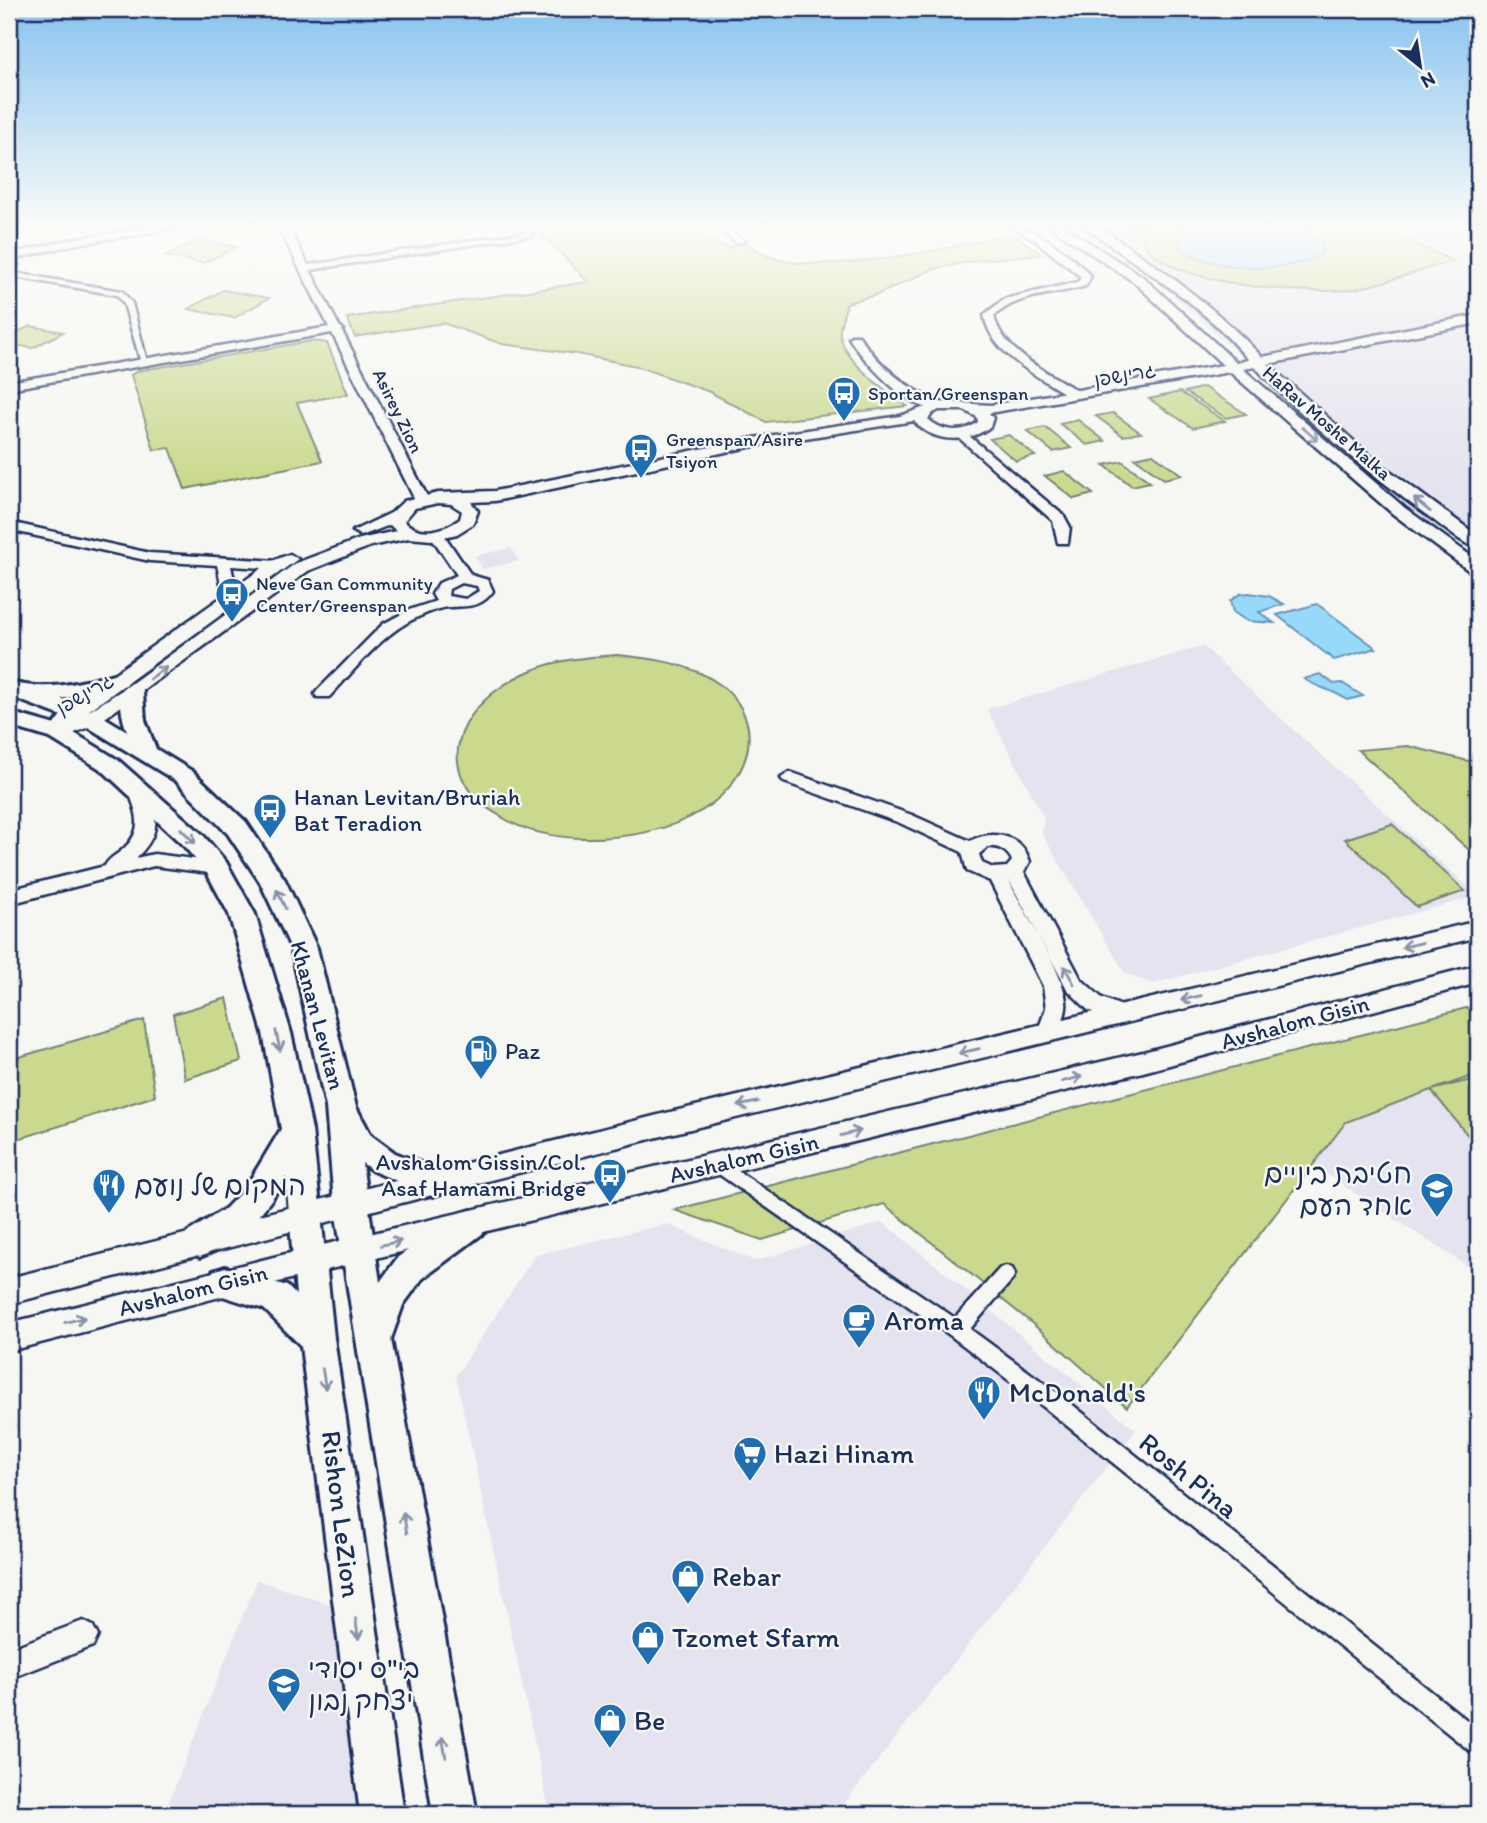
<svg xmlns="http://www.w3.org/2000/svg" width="1487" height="1823" viewBox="0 0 1487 1823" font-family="Itim,'Playpen Sans Hebrew',sans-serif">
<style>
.built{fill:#e5e3ef}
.green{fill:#cad98d;stroke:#728476;stroke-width:2}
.water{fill:#97d9f9;stroke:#6595bb;stroke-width:2}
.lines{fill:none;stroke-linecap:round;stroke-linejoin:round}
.pedestrian-casing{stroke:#1b2f5e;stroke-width:5}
.minor-casing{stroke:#1b2f5e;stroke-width:5}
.tertiary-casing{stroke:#1b2f5e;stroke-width:5}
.secondary-casing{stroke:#1b2f5e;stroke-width:6}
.pedestrian{fill:#f6f6f2;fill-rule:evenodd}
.minor{fill:#f6f6f2;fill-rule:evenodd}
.tertiary{fill:#f6f6f2;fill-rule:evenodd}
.secondary{fill:#f6f6f2;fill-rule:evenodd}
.oneway{stroke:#8892a8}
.labels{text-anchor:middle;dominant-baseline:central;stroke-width:5;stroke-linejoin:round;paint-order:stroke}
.far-street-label{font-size:19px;fill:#1b2f5e;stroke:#f6f6f2}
.far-poi-label{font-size:19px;fill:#1b2f5e;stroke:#f6f6f2;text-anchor:start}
.poi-label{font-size:23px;fill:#1b2f5e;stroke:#f6f6f2;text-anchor:start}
.street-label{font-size:23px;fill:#1b2f5e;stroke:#f6f6f2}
.near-poi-label{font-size:28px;fill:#1b2f5e;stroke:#f6f6f2;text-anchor:start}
.near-street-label{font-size:28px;fill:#1b2f5e;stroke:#f6f6f2}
</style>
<rect width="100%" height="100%" fill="#f6f6f2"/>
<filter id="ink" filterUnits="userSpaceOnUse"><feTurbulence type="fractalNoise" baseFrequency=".0143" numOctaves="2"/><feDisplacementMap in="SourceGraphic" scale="14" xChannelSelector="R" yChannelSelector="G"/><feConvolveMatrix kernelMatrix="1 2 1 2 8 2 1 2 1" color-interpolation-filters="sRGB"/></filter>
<g filter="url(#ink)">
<g class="built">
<path d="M1072,226H1478V555L1414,512L1153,278Z"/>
<path d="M511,548L519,561L483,569L475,556Z"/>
<path d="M1203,646L1298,734L1478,896L1152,984L1125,973L1042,834L1044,818L987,709Z"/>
<path d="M1478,1074V1273L1312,1165L1346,1122Z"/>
<path d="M883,1222L1136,1430L836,1814H550L456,1376L535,1255L666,1224L755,1261Z"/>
<path d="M257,1580L355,1613L373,1814H164Z"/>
</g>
<g class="green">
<path d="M534,226H698L708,235L704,239L728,248L745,242C753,247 760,253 768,256C817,278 958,247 1011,233L1042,254L980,260L933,269L879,294L847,303C845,311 841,321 840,329C837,357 887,392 907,406L766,422L710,392L636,366L577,354L502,344L443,323L355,337L347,318L588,282Z"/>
<path d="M1124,226H1376L1453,261C1421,270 1388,283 1355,289C1312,296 1162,286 1143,241L1147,231Z"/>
<path d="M198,240L236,247L204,263L165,256Z"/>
<path d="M223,290L269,298L234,318L188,309Z"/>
<path d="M30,326L63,332L33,348L9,344V337Z"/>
<path d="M312,341L327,343L348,394L297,403L322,461L185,489L170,448L154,450L131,375L137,371Z"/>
<path d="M1204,387L1246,414L1226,418L1185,392Z"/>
<path d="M1180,392L1225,421L1193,428L1149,399Z"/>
<path d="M1113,413L1141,433L1123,436L1096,416Z"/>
<path d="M1078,420L1105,441L1087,445L1060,424Z"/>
<path d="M1045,427L1071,448L1053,452L1027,431Z"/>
<path d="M1009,435L1035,456L1016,461L990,439Z"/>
<path d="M1153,454L1182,475L1164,479L1135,458Z"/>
<path d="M1122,461L1150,482L1132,486L1104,465Z"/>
<path d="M1064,471L1093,494L1074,499L1045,476Z"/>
<path d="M618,655C646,658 674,661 700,673C768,704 761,772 703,810C668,832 622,839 581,838C556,837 526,832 505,819C496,813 485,808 478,801C429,749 477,693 530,671C558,659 588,657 618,655Z"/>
<path d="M1478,680V858L1358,750L1408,746L1476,763L1474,684Z"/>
<path d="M1392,824L1465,891L1417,907L1345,839Z"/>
<path d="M227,998L241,1061L185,1079L173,1014Z"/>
<path d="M1478,1005V1074L1432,1090L1478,1078V1148L1431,1090L1346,1122L1127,1407L1034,1325L884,1204L762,1240L674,1210Z"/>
<path d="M144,1020L155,1096L9,1142V1060Z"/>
</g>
<g class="water">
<path d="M1177,226H1302L1322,242V253C1291,275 1210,272 1180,247L1181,235Z"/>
<path d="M1249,593L1269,596L1284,604L1259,612L1274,623L1247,621L1233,612L1230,601L1240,594Z"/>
<path d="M1317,604L1376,648L1334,660L1277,615Z"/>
<path d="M1320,674L1334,684L1342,683L1363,696L1347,700C1332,689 1320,689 1304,679Z"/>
</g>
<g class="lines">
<defs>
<g id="pedestrian">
<path d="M9,262L19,265L14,273L122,291L132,303L148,365L141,363L124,304L117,295L9,276Z"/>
<path d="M719,1158L955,1318L1000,1268L1006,1266L1012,1268L1015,1274L1012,1280L970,1329L1059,1394L1478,1729V1754L1470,1751L1045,1408L951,1336L713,1170L711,1165L713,1160Z"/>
</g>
<g id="minor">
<path d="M166,226H192L77,244L9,260V254L77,238Z"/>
<path d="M278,226H288L308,265L529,232L534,235L310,270L339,326L343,329L342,331L429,500L427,503H417L415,500L332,333L9,389V382L329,327Z"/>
<path d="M714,226H725L745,241L737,243Z"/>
<path d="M1011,226C1036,226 1074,258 1091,276L1086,286C1055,295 1019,293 994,316C1002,352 1049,373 1078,391V397H1070C1039,376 991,355 984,315L1004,299L1078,282L1081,277L1032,238Z"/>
<path d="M851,336H859C880,367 906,388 940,403V409C910,413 864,361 849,338Z"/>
<path d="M962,430L1064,516L1070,527L1068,543H1058L1053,521L958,437L956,434Z"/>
<path d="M9,522L150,553L278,561L285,565L278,569L231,566L238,598L231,602L224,598L217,565L150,561L9,530Z"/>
<path d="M437,531L442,532L471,575L488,580L493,591C481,608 468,606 450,607C441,607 427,613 418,617C382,633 356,669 329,697H317L315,694L317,691L383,624L409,610L436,601L432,594L439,583L457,575L430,535ZM461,583L477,586L479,591L466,599L448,596L449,589Z"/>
<path d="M790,772L912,815L970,841C993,829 1022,835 1030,862L1024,872L1081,979L1102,998L1129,1009L1132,1015L1129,1021L1122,1023L1088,1010L1067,989L1009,880C1021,910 1070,979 1066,1008C1065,1018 1059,1030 1054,1039L1047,1041L1040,1039L1037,1033L1046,1008L1043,986L990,881L967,871L962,852L900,823L784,782L781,778ZM988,847C998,845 1009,852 1012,861L1007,867L993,868L982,863L979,854Z"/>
<path d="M135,780C144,783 145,789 149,797C161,822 156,839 136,858L154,854L217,862L224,863L226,868L224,873L217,874L154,866L9,904V890L105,866C108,859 115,856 121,851C146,830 137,812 126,786Z"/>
<path d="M83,1621L93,1626L98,1636L93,1646L9,1679V1649Z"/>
</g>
<g id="tertiary">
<path d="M1049,226H1063L1142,276L1236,362L1249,360L1218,327L1187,300L1084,226H1098C1157,266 1213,304 1262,357L1478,315V323L1268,364L1374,459L1478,536V548C1462,544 1446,529 1432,519C1370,474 1308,423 1255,367L1243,369L1405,508L1478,561V574L1472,573L1393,514L1230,372L989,413L993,418L990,427C968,444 932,443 914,421L754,446L495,501L471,502L478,511L473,524L457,534L431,540L409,538L371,546L308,571L98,723L65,737H51L48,733L66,708L272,561L290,554L298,559L80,717L125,688L296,563L360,539L396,531L390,525L361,536L353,531L391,513L404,501L438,493L495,491L754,438L900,416L939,402L991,405L1223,365L1134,282ZM939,410H964L977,417L978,422C963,434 942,432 928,419L933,413ZM438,503L451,504L462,511L460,519C443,531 420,537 404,521L415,508Z"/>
<path d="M1478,921V937L666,1135L9,1304V1278L666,1113Z"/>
<path d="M1478,965V983L1143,1072L310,1274L9,1351V1323L310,1248L1143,1052Z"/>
</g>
<g id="secondary">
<path d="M118,673L126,675L129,680L126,685L61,699L99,714L127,731C122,719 118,699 124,687H140L143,692L145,720L156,749L192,771L246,822L285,880L317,948L356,1107L371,1135L395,1153L444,1172L449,1182L444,1192L433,1196L373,1171L362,1163L380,1282L398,1257L460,1214L471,1210L482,1214L487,1224L482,1234L422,1279L403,1305L391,1339L477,1814H433L334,1203L326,1107L291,948L260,882L228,834L176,781L83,724L9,696V682C50,692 78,683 118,673Z"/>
<path d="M9,712L66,728L118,760L202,834L226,862L255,914L291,1033L312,1130L334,1338L404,1814H360L301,1346L264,1309L213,1293L208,1282L213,1271L225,1267L287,1286L296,1295L286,1177C265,1212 240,1242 200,1257L188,1252L184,1242L188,1232L226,1208L246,1187L281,1129L263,1033L229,914L207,873L184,846L102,770L50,738L9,726Z"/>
</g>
</defs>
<use href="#pedestrian" class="pedestrian-casing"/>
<use href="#minor" class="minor-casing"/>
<use href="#tertiary" class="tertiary-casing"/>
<use href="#secondary" class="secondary-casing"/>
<use href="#pedestrian" class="pedestrian"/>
<use href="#minor" class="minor"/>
<use href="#tertiary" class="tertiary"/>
<use href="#secondary" class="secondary"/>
</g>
<defs><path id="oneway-shaft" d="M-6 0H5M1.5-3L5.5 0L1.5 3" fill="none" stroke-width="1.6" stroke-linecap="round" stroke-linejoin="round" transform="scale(1.75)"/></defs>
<g class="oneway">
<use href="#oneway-shaft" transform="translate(1310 434) rotate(41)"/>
<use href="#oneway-shaft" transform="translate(1422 505) rotate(-141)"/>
<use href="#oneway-shaft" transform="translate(158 673) rotate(-36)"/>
<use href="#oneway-shaft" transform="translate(188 836) rotate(45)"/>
<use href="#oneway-shaft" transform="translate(281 899) rotate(-115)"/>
<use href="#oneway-shaft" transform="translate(1412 945) rotate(167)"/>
<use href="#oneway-shaft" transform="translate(1069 975) rotate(-120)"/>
<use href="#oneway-shaft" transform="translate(1191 998) rotate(167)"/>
<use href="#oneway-shaft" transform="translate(278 1041) rotate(78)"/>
<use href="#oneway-shaft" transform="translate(969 1051) rotate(167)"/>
<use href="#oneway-shaft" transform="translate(1072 1079) rotate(-14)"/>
<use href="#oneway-shaft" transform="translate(748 1104) rotate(167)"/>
<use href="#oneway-shaft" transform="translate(851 1133) rotate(-14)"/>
<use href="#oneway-shaft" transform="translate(391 1243) rotate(-13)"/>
<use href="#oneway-shaft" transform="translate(75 1320) rotate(-14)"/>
<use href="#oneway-shaft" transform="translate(324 1379) rotate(81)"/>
<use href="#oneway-shaft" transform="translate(405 1523) rotate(-100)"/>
<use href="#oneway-shaft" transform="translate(357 1629) rotate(82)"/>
<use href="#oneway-shaft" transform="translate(444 1747) rotate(-100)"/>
</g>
</g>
<linearGradient id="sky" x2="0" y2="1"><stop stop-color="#87c3ef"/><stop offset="0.47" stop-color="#fbfbf9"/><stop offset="1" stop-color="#fbfbf9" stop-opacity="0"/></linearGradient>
<rect width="1487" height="481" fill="url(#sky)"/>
<defs>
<symbol id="bus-pin" viewBox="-11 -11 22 30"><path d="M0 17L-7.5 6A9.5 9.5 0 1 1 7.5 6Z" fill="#1f6fb2" stroke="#f6f6f2"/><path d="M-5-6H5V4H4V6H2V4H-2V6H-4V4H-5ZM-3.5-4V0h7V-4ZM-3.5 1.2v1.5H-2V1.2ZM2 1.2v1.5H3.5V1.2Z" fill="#fff"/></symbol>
<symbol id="fuel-pin" viewBox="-11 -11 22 30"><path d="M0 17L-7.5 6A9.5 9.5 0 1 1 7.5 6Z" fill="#1f6fb2" stroke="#f6f6f2"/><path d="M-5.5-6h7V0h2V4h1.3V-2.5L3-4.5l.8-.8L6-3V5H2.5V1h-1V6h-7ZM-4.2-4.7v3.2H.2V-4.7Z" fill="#fff"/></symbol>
<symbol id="restaurant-pin" viewBox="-11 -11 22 30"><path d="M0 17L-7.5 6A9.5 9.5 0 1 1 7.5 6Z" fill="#1f6fb2" stroke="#f6f6f2"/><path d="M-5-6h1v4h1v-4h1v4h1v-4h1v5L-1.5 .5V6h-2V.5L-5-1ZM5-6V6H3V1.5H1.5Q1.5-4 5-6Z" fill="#fff"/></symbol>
<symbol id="school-pin" viewBox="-11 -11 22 30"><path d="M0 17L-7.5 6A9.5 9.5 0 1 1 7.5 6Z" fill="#1f6fb2" stroke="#f6f6f2"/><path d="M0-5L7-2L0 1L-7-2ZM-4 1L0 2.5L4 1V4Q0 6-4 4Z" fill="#fff"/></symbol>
<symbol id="cafe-pin" viewBox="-11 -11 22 30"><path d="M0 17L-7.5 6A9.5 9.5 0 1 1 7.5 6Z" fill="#1f6fb2" stroke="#f6f6f2"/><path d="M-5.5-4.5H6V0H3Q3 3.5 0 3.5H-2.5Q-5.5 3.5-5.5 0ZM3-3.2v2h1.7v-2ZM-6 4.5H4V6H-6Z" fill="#fff"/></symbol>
<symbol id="supermarket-pin" viewBox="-11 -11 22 30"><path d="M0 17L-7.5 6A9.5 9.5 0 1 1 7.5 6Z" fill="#1f6fb2" stroke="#f6f6f2"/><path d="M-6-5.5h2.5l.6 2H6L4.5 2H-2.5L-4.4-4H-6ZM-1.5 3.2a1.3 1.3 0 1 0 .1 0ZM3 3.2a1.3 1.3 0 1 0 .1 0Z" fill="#fff"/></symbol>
<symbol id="shop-pin" viewBox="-11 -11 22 30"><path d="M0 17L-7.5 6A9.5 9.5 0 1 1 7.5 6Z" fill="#1f6fb2" stroke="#f6f6f2"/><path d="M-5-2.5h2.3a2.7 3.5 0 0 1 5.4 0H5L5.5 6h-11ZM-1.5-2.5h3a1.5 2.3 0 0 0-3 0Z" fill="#fff"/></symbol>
</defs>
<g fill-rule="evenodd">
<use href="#bus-pin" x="825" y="374" width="38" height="52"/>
<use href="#bus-pin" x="622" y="431" width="38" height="52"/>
<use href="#bus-pin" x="213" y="575" width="38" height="52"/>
<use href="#bus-pin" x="251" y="791" width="38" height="52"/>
<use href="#fuel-pin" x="462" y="1032" width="38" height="52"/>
<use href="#bus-pin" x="591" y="1156" width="38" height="52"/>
<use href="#restaurant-pin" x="90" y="1166" width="38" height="52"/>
<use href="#school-pin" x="1418" y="1170" width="38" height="52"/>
<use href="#cafe-pin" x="840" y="1301" width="38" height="52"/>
<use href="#restaurant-pin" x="965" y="1373" width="38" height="52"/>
<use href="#supermarket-pin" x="731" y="1434" width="38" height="52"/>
<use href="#shop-pin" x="669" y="1557" width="38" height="52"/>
<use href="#shop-pin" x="629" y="1618" width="38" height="52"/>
<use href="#school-pin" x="265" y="1665" width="38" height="52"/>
<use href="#shop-pin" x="591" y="1701" width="38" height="52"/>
</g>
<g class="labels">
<g class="far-street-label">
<text transform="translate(1125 375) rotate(-10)">גרינשפן</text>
<text transform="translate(398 411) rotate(64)">Asirey Zion</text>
<text transform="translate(1327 423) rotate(41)">HaRav Moshe Malka</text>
<text transform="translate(85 694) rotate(-30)">גרינשפן</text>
</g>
<g class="far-poi-label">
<text x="868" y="393">Sportan/Greenspan</text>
<text x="666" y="439">Greenspan/Asire<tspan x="666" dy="22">Tsiyon</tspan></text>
<text x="256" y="583">Neve Gan Community<tspan x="256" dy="22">Center/Greenspan</tspan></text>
</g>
<g class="poi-label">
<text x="294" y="797">Hanan Levitan/Bruriah<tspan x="294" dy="26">Bat Teradion</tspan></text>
<text x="505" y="1051">Paz</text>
<text x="586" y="1162" text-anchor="end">Avshalom Gissin/Col.<tspan x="586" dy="26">Asaf Hamami Bridge</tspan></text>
</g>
<g class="street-label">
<text transform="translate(318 1015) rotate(75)">Khanan Levitan</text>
<text transform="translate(1295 1022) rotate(-15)">Avshalom Gisin</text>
<text transform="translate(744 1158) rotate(-13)">Avshalom Gisin</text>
<text transform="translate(193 1290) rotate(-14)">Avshalom Gisin</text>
</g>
<g class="near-poi-label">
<text x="1412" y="1173" text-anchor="end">חטיבת ביניים<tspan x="1412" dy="32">אחד העם</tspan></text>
<text x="134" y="1185">המקום של נועם</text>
<text x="884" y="1320">Aroma</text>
<text x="1009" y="1392">McDonald's</text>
<text x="774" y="1453">Hazi Hinam</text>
<text x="712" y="1576">Rebar</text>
<text x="672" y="1637">Tzomet Sfarm</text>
<text x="308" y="1668">בי"ס יסודי<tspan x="308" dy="32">יצחק נבון</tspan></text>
<text x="634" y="1720">Be</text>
</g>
<g class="near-street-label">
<text transform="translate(1189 1475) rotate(39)">Rosh Pina</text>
<text transform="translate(342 1514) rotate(83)">Rishon LeZion</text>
</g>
</g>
<rect width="1487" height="1823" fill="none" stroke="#f6f6f2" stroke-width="35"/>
<rect x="18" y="18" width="1452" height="1788" fill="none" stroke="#1b2f5e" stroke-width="2.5" filter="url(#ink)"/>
<g transform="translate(1420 66) rotate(150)" stroke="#f6f6f2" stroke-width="5" paint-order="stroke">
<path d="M0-5L12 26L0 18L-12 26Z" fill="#1b2f5e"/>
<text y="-10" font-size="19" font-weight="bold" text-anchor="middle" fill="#1b2f5e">N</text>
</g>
</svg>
